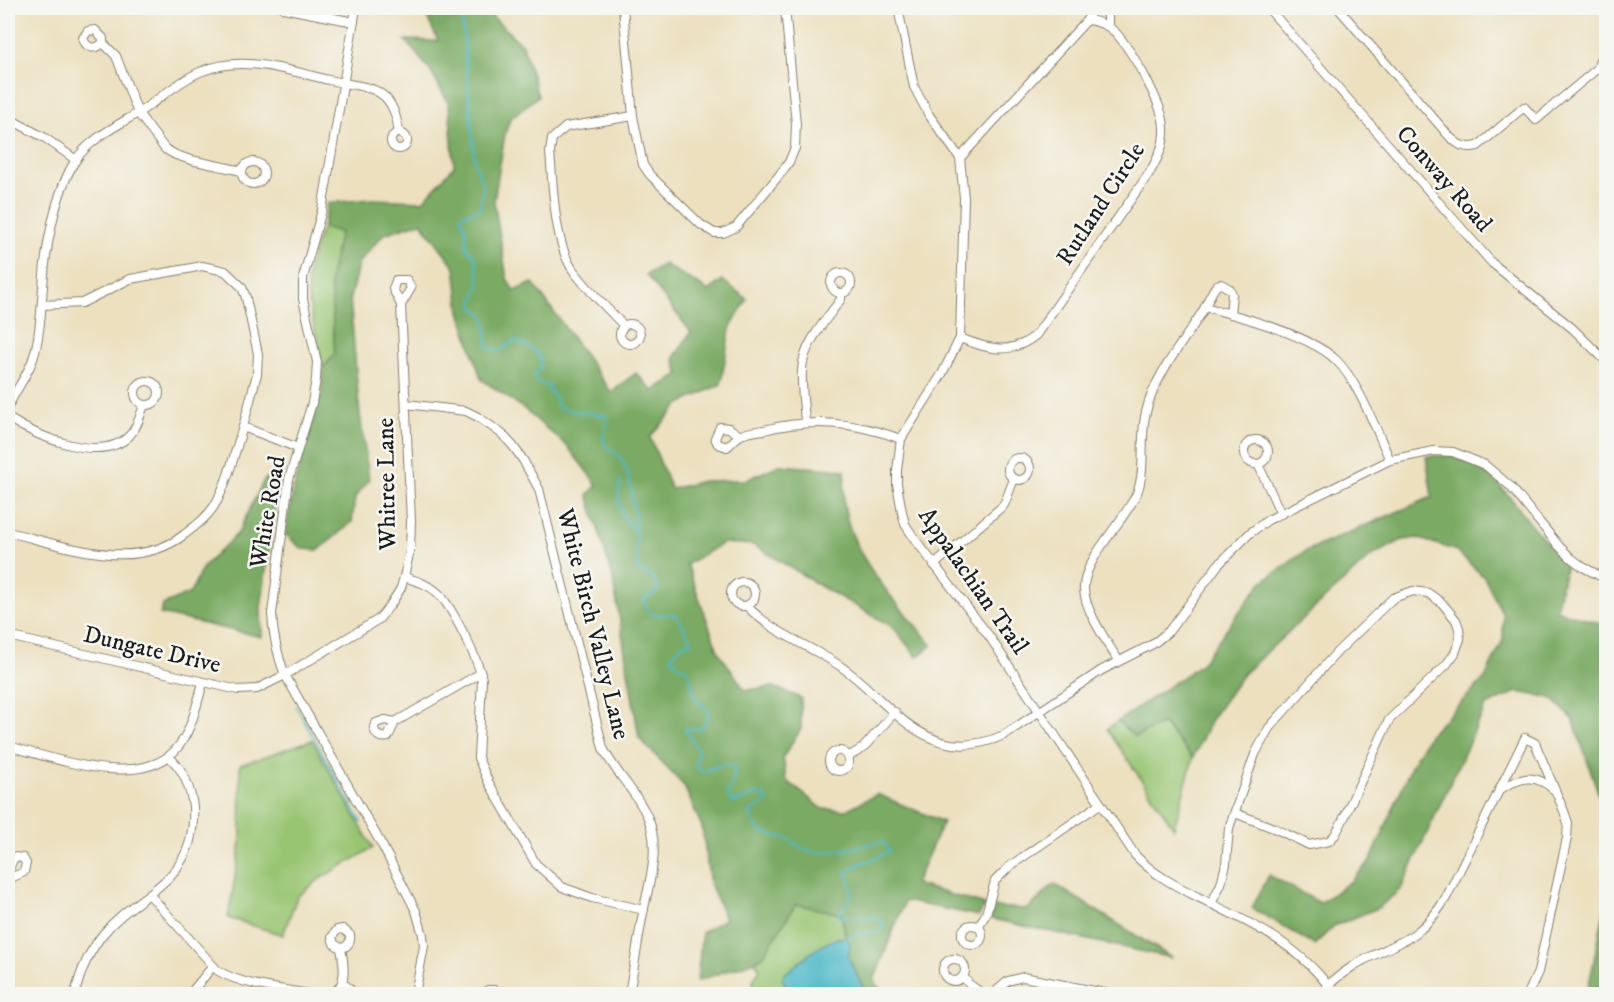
<svg xmlns="http://www.w3.org/2000/svg" width="1614" height="1002" viewBox="0 0 1614 1002" font-family="'IM FELL DW Pica',serif">
<style>
.green{fill:#98c572;stroke:#5a7047;stroke-width:1.5}
.forest{fill:#7aaa64;stroke:#4b6340;stroke-width:1.5}
.water{fill:#4cb8c7;stroke:#346a72;stroke-width:1.5}
.lines{fill:none;stroke-linecap:round;stroke-linejoin:round}
.stream{stroke:#4cb8c7;stroke-width:2}
.minor-casing{stroke:#847e6e;stroke-width:10}
.minor{stroke:#fff;stroke-width:8}
.labels{text-anchor:middle;dominant-baseline:central;stroke-width:5;stroke-linejoin:round;paint-order:stroke}
.street-label{font-size:24px;fill:#1c1c1c;stroke:#f6f6f2}
</style>
<rect width="100%" height="100%" fill="#f6f6f2"/>
<filter id="ink" filterUnits="userSpaceOnUse"><feTurbulence type="fractalNoise" baseFrequency=".0167" numOctaves="2"/><feDisplacementMap in="SourceGraphic" scale="12" xChannelSelector="R" yChannelSelector="G"/><feConvolveMatrix kernelMatrix="1 2 1 2 8 2 1 2 1" color-interpolation-filters="sRGB"/></filter>
<filter id="wash" filterUnits="userSpaceOnUse"><feTurbulence type="fractalNoise" baseFrequency=".008" numOctaves="4" result="noise"/><feDisplacementMap in="SourceGraphic" scale="24" xChannelSelector="R" yChannelSelector="G"/><feGaussianBlur stdDeviation="1.35" result="paint"/><feColorMatrix in="noise" values="0 0 0 0 0 0 0 0 0 0 0 0 0 0 0 0 0 1.4 0 .05"/><feComposite in="paint" operator="in"/></filter>
<g filter="url(#wash)">
<rect width="100%" height="100%" fill="#ece0bf"/>
<g class="green">
<path d="M323,227L340,232L330,278L335,354L323,368C319,341 308,313 307,285C307,265 315,245 323,227Z"/>
<path d="M1118,721L1135,737L1162,723L1193,758L1174,828L1107,729Z"/>
<path d="M312,740L373,848L321,878L297,897L283,935L228,918L241,843L240,765Z"/>
<path d="M795,904L841,914L846,937L837,938L784,983L792,994H756C751,984 752,978 760,970L755,961L763,956Z"/>
</g>
<g class="forest">
<path d="M423,8H488L490,14L523,46L538,96L510,119L505,134L494,201L507,278L514,291L533,283L611,392L636,373L653,391L679,374L674,358L691,332L646,275L664,264L709,291L722,280L747,299L730,329L721,384L680,404L650,437L671,489L703,481L746,480L779,465L845,470C845,481 843,493 844,503C851,559 898,603 932,645L917,657L893,627L822,587L754,545L723,543L687,564L718,651L745,690L774,687L801,698V729L783,757L786,780L823,809L846,810L877,794L943,822L915,884L985,905L979,916L905,901L874,980L883,994H866L848,957L850,945L846,937L841,914L796,904L763,956L755,961L697,981L702,932L725,919L710,884L702,827L684,786L639,738L613,579L588,495L597,485L568,447L524,409L481,379L460,311L455,267L421,222L384,234L359,262L350,298L359,406L369,480L355,497L352,522L319,550L302,549L285,534L295,483L321,394L323,368L335,354L330,278L340,232L323,227L328,203L371,199L423,201L454,166L449,104L429,69L405,40L438,41Z"/>
<path d="M1426,456H1452L1475,465L1494,480L1509,496L1533,527L1566,564L1556,610L1606,625V816L1573,719L1551,698L1517,692L1486,706L1401,889L1378,908L1334,926L1314,945L1252,908L1269,875L1320,903L1351,881L1371,860L1413,762L1429,735L1485,678L1503,640V615L1484,577L1455,550L1417,538L1402,540L1370,557L1243,674L1212,718L1193,758L1163,723L1135,737L1118,721L1201,664L1233,620L1262,582L1306,551L1432,497Z"/>
<path d="M281,462L261,608L262,637L160,614L163,605L190,593L203,567L238,533L263,482Z"/>
<path d="M1054,884L1172,958L991,919L993,907L1028,909Z"/>
<path d="M1606,903V994H1586H1587Z"/>
</g>
<path class="water" d="M846,937L850,945L848,957L866,994H792L782,979L784,974C802,961 823,939 846,937Z"/>
<g class="lines">
<g class="stream">
<path d="M461,8L475,164L483,185L480,209L463,214L461,218C463,223 465,228 466,233C468,245 462,246 475,256L479,283L473,304L474,308C490,315 486,330 487,346L499,352L515,340C530,348 541,349 541,368L534,374C535,384 542,384 550,386L548,390L554,396L558,406L567,410L608,416L603,440L610,450C637,457 636,544 638,569L653,577L658,591L644,600L650,614L676,615L692,642L683,644L671,657L678,666L687,668L696,699L709,712L705,725L699,729H685L698,750L696,765L701,772L722,765H734V778L727,796L734,803L756,794L766,797L767,802L750,812C754,832 764,834 782,837C791,838 798,848 806,850C829,857 859,845 883,842L889,851C874,862 862,859 847,872C851,884 855,895 846,905C842,910 839,910 838,917H874L883,923L884,927L880,931L850,936L847,939"/>
<path d="M621,480C616,503 618,514 635,530"/>
<path d="M296,706L361,822"/>
</g>
</g>
</g>
<g filter="url(#ink)">
<g class="lines">
<defs>
<g id="minor">
<path d="M283,8L354,22"/>
<path d="M356,8L322,210L303,278V299L317,362L316,379L312,403L289,479L272,614C273,636 277,654 285,675L383,847L416,911L423,935L424,946L415,994"/>
<path d="M623,8L633,116L643,165L650,175L700,224L714,233H723L736,227L781,173L789,162L795,148L796,124L785,8"/>
<path d="M898,8L914,87L929,115L960,158L964,198L960,338L942,374L901,439L897,470V484L902,512L905,524L914,538L989,636L1135,855C1153,874 1174,885 1196,896C1249,923 1300,943 1334,994"/>
<path d="M1268,8L1492,263L1572,328L1606,361"/>
<path d="M1338,8L1449,136C1458,145 1464,149 1478,146L1524,107L1536,120L1598,68"/>
<path d="M1087,20L1093,8"/>
<path d="M1108,26V8"/>
<path d="M103,43C94,51 86,48 83,38L88,31L95,30L103,38V43L116,56L138,113L165,149L176,155L191,160L242,171"/>
<path d="M1606,53L1600,60L1598,68L1606,67"/>
<path d="M8,118L45,138L76,160"/>
<circle cx="399" cy="141" r="8"/>
<path d="M960,158L1087,20C1097,21 1108,25 1116,33C1131,50 1164,105 1164,128C1165,144 1158,158 1150,172L1036,335C1011,356 987,349 960,338"/>
<circle cx="253" cy="173" r="11"/>
<circle cx="841" cy="283" r="10"/>
<path d="M42,305L82,303L130,279L187,269L202,266L225,271L242,287L246,298L258,354L257,374L243,427L298,448"/>
<path d="M1205,307C1240,316 1311,336 1336,360C1358,381 1377,432 1390,460"/>
<circle cx="630" cy="334" r="10"/>
<path d="M624,326C607,308 588,290 573,270C554,243 553,185 550,152L552,139L566,127L633,116"/>
<circle cx="147" cy="393" r="12"/>
<path d="M406,404L466,411L478,417L502,434L513,446L523,460L539,489L603,748C615,773 637,792 648,818C661,849 649,882 643,913C638,940 634,967 629,994"/>
<path d="M8,407C15,391 27,376 33,359C40,337 41,311 43,287C45,250 55,193 75,161C91,136 124,123 147,107C164,95 181,80 200,72C241,54 287,70 329,80C368,89 393,83 399,133"/>
<path d="M8,418C36,436 102,465 130,435C138,426 140,416 144,405"/>
<path d="M805,422C804,405 801,387 802,370C803,344 827,319 841,299V293"/>
<path d="M739,435L729,428L720,427L715,438L718,444L727,447C732,443 736,437 741,435C748,432 757,431 764,430C812,418 855,422 901,439"/>
<circle cx="1256" cy="452" r="12"/>
<circle cx="1019" cy="469" r="11"/>
<path d="M1258,464L1281,514"/>
<path d="M8,532C63,545 135,574 185,534C197,525 210,515 217,501C229,479 235,451 243,427"/>
<path d="M934,565L1004,505L1014,479"/>
<path d="M404,577C417,581 428,584 438,593C451,605 480,663 482,680L478,758L489,783L536,864L562,887L592,898L644,910"/>
<circle cx="743" cy="594" r="12"/>
<path d="M747,606C773,634 812,646 843,668C876,691 902,730 942,742C964,748 984,744 1004,735L1102,670L1153,644L1169,631L1218,565L1250,533L1268,520L1390,460L1434,451L1453,452L1485,465L1510,486L1559,546L1571,558L1583,567L1606,579"/>
<path d="M8,636L238,690L257,689L285,675L379,619L391,604L401,588L404,577L410,550L411,521L401,305L393,289L396,280H407L411,288L401,305"/>
<path d="M1118,660C1107,642 1083,608 1084,587C1085,557 1124,522 1137,493C1147,467 1139,439 1146,412C1155,374 1184,342 1204,309C1208,301 1211,292 1217,285L1221,284L1230,289L1232,294L1230,314"/>
<path d="M385,720L395,722L388,737C379,739 375,735 374,727L376,723Z"/>
<path d="M395,722L481,673"/>
<path d="M8,746C55,758 147,794 181,743C193,725 197,703 203,683"/>
<circle cx="839" cy="761" r="10"/>
<path d="M848,757L863,748L895,712"/>
<path d="M1499,790C1519,778 1534,772 1553,789"/>
<path d="M8,872L14,857L23,858L26,863L24,872L13,877H8"/>
<path d="M149,894L218,971C245,986 280,989 310,994"/>
<path d="M1211,904L1221,884L1226,864L1229,828L1255,754L1269,728L1337,652L1393,598L1413,591L1428,593L1442,603L1456,620L1459,628L1460,639L1455,653L1446,665L1389,720L1342,822L1335,835L1329,841L1309,845L1276,829L1235,813"/>
<circle cx="972" cy="935" r="10"/>
<path d="M978,927L986,914L995,881L1010,866L1100,804"/>
<circle cx="954" cy="970" r="11"/>
<path d="M963,976L969,984L983,994"/>
<path d="M343,983L349,988L352,994"/>
<path d="M1328,985C1339,976 1350,967 1362,961C1402,940 1420,940 1446,898L1525,738L1535,743L1564,811L1568,823L1567,838L1538,972L1528,994"/>
<path d="M75,994C80,972 89,951 104,933C132,898 177,888 190,841C193,827 195,814 192,800C188,783 183,769 169,757"/>
<path d="M190,994L213,966"/>
<path d="M332,994C348,985 344,964 341,948L334,944L332,937L337,930L343,929L350,935C351,942 348,947 341,948"/>
<path d="M484,994L488,990H494L500,994"/>
<path d="M993,994L1008,981L1023,977L1110,994"/>
</g>
</defs>
<use href="#minor" class="minor-casing"/>
<use href="#minor" class="minor"/>
</g>
</g>
<g class="labels">
<g class="street-label">
<text transform="translate(1444 179) rotate(49)">Conway Road</text>
<text transform="translate(1101 204) rotate(-57)">Rutland Circle</text>
<text transform="translate(387 484) rotate(-91)">Whitree Lane</text>
<text transform="translate(268 512) rotate(-80)">White Road</text>
<text transform="translate(973 581) rotate(55)">Appalachian Trail</text>
<text transform="translate(593 624) rotate(76)">White Birch Valley Lane</text>
<text transform="translate(152 650) rotate(13)">Dungate Drive</text>
</g>
</g>
<rect width="1614" height="1002" fill="none" stroke="#f6f6f2" stroke-width="30"/>
</svg>
